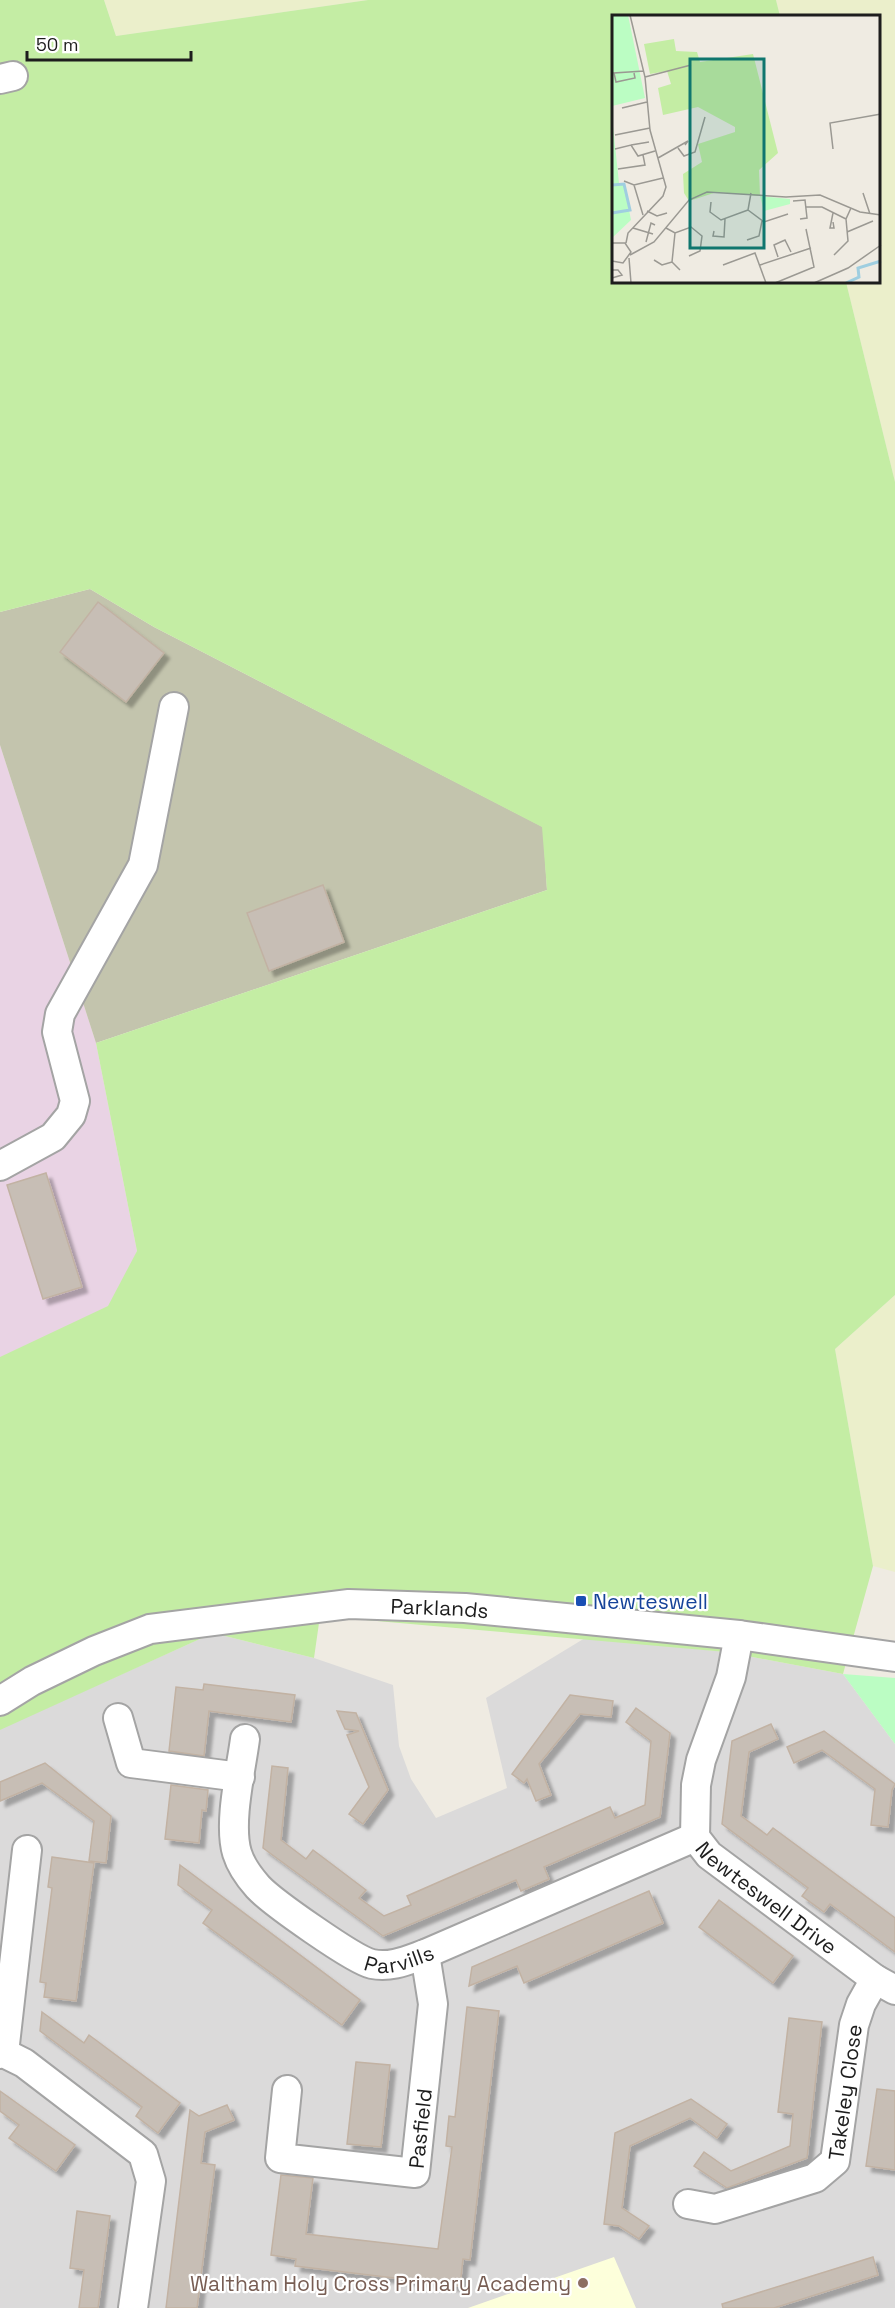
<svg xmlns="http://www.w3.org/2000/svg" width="895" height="2308" viewBox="0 0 895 2308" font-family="'Space Grotesk',sans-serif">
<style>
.residential{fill:#dbdada}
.industrial{fill:#e9d3e4}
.education{fill:#fdffdb}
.construction{fill:#c3c4ad}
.farmland{fill:#ebefcb}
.grass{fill:#c4eda4}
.park{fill:#bbfdc3}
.building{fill:#c7beb5;stroke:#c2b2a3;stroke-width:1.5;filter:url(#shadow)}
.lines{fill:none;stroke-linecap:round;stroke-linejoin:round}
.minor-casing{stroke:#a4a4a4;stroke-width:32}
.minor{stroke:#fff;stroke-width:28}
.transit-dot{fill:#1a4fb4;stroke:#fff;stroke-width:2}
.education-dot{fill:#8d6e63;stroke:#fff;stroke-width:2}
.labels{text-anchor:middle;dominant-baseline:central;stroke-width:4.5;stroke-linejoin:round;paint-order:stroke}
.transit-label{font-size:21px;fill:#164399;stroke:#fff;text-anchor:start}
.street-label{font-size:21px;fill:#1d1d1d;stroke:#fff}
.education-label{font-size:21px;fill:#785e54;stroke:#fff;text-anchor:end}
.inset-river{fill:none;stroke:#9fcee0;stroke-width:3}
.inset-road{fill:none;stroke:#9b9993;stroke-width:1.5}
.view{fill:#0f766e;fill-opacity:0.15;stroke:#0f766e;stroke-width:3}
.inset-edge{fill:none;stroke:#1d1d1d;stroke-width:3}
</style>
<defs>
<filter id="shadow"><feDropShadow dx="5.5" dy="5.5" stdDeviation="1.5" flood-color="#0004"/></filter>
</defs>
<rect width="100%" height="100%" fill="#efebe2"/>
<path class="residential" d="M213,1633L314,1658L393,1685L399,1746L411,1779L436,1818L507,1788L486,1698L585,1638L726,1652L843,1674L895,1744V2308H0V1729Z"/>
<path class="industrial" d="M0,745L96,1043L137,1251L113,1306L0,1359Z"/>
<path class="education" d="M614,2257L636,2308H468Z"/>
<path class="construction" d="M90,589L154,627L543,827L547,890L96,1043L0,745V612Z"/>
<g class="farmland">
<path d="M104,0H368L116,36Z"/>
<path d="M776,0H895V482L846,282H878V16H780Z"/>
<path d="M895,1295V1572L873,1566L835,1349Z"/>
</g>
<path class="grass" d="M0,0H104L116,36L368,0H776L780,16H613V282H846L895,482V1295L835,1349L873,1566L843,1674L726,1652L320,1616L314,1658L213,1633L0,1730V1357L108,1306L137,1251L96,1043L547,890L542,827L154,627L90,589L0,612Z"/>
<path class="park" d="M843,1674L895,1678V1744Z"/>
<g class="building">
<path d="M98,602L164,653L126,702L60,652Z"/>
<path d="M323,885L344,942L269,971L247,913Z"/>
<path d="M46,1173L82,1287L43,1299L7,1185Z"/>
<path d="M204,1684L295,1695L291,1722L209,1711L204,1756L169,1751L176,1687L203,1690Z"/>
<path d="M570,1695L613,1701L611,1717L580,1714L539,1764L551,1795L536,1801L527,1779L524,1783L512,1774Z"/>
<path d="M636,1708L670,1733L660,1817L544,1867L549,1879L521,1891L516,1880L383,1936L263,1848L272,1766L288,1768L281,1840L306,1859L313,1850L366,1890L359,1898L384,1916L411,1905L407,1896L610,1807L615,1818L645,1805L651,1741L626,1722Z"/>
<path d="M337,1711L356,1713L388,1790L363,1824L349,1814L369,1787L347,1735L359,1731L345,1729Z"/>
<path d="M771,1724L778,1739L749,1752L741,1816L767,1835L773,1828L895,1918V1952L830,1904L824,1912L802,1896L808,1888L722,1824L732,1741Z"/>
<path d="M824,1731L895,1784L892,1790L888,1827L871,1825L875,1789L822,1750L794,1763L787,1747Z"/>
<path d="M45,1763L111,1816L106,1863L89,1861L94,1821L42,1783L0,1801V1782Z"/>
<path d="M171,1785L208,1790L206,1811L202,1810L199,1843L165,1839Z"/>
<path d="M52,1857L94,1863L76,2001L44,1997L46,1983L40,1982L52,1888L48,1887Z"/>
<path d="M180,1865L360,2000L342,2025L203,1923L212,1910L178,1885Z"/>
<path d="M649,1891L663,1923L524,1983L517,1966L469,1986L472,1967Z"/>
<path d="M719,1900L793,1956L773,1983L699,1927Z"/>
<path d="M467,2007L499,2011L470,2260L463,2259L460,2286L295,2266L296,2259L271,2255L281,2175L313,2178L306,2234L438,2249L452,2147L446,2146L449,2116L455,2117Z"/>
<path d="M42,2012L84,2043L89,2035L180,2103L158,2133L136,2116L142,2107L40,2031Z"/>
<path d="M789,2018L822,2022L807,2158L727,2188L694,2166L704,2152L731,2171L790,2146L793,2114L778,2112Z"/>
<path d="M356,2062L390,2065L381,2147L347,2144Z"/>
<path d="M877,2089L895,2091V2170L866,2166Z"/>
<path d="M0,2091L75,2145L56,2171L9,2138L19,2125L0,2111Z"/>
<path d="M691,2099L727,2124L717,2138L690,2118L630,2146L622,2208L649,2226L639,2239L619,2226L604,2224L615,2133Z"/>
<path d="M227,2105L234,2120L205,2132L201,2163L215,2165L197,2308H166L190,2110L199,2116Z"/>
<path d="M77,2211L110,2216L98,2308H79L84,2270L70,2268Z"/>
<path d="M873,2257L878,2275L774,2308H723L722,2304Z"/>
</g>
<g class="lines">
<defs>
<g id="minor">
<path d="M0,79L13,76"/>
<path d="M0,1166L53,1137L71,1115L75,1101L57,1032L60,1014L143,865L174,707"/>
<path id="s1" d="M739,1635L731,1677L701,1760L696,1785L695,1837L709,1855L875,1979L895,1990"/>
<path id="s2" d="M0,1701L32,1681L94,1651L150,1629L349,1604L465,1608L739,1635L895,1657"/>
<path d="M118,1718L131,1763L240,1777"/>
<path id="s3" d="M245,1739C241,1770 228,1823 237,1853C241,1866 249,1877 258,1887C272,1902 354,1960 372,1964C391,1968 408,1960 425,1954L695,1837"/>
<path d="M4,2053L27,1850"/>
<path d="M0,2054L4,2053L24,2063L143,2154L151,2181L133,2308"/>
<path id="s4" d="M287,2090L280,2158L415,2173L433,2004L425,1954"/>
<path id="s5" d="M688,2204L715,2209L815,2178L835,2161L854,2025L861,2004L875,1979"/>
</g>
</defs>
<use href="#minor" class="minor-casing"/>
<use href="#minor" class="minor"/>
</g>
<rect class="transit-dot" x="575" y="1595" width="12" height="12" rx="3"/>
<circle class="education-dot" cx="583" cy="2283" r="6"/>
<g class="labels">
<g class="transit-label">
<text x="593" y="1601">Newteswell</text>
</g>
<g class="street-label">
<text stroke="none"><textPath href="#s2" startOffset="458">Parklands</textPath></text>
<text stroke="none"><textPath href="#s1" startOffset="303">Newteswell Drive</textPath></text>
<text stroke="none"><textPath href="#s3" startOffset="321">Parvills</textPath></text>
<text stroke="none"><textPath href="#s5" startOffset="228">Takeley Close</textPath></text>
<text stroke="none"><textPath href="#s4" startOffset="249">Pasfield</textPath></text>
</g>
<g class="education-label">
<text x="571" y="2283">Waltham Holy Cross Primary Academy</text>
</g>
</g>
<g transform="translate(612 15)">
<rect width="268" height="268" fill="#efebe2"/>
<path d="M62,24L64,36L85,37L88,47L141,39L166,138L147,155L148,181L105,177L77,186L72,178L71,159L90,147L86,129L123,117V112L86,92L51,100L46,73L59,69L55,56L38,59L32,29Z" fill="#c4eda4"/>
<path d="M0,0H16L33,83L0,91ZM0,102L7,168L12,169L19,205L0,223ZM148,181L178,184V189L152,196Z" fill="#bbfdc3"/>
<path class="inset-river" d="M0,170L12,169L18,195L0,198M234,268L247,262L246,253L269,246"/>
<path class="inset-road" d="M22,58L23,63L4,67L2,58L32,56M33,62L79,50M10,93L35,87M3,120L38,113M19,130L37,127M66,133L72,141L83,137L93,102M3,134L19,130L26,141L43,136M221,134L218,108L269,99M46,143L76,126L73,130M6,154L33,150L31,140M12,166L22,170L51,163M22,170L31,200M139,178L136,195L152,207L176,199M251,178L258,199M181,186L193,185L195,203L188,204M99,187L98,197L109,205L136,195M194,192H210L234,204M35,196L45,201L55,198M221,198L218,213H222L221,207M21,213L41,219M54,213L63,218L79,212L90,221L88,236L77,241M102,216L101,221L112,222L113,204M235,217L261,206M63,218L60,247L68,255M135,225L147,221L150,206M34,227L39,208L43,210M0,228H13L19,237L11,248L0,246M14,228L16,218L51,181L54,172L38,115L33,62L18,0M18,240L42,227L77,185L95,177L174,182L208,180L248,197L269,200M222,240L236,226L234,204L239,193M166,242L162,230L173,225L179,237M17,243L19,268M42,245L50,250L60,247M111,250L143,238L154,268M148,250L199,233M0,255H6L10,260L0,263M163,268L202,252L194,214M202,268L236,253L269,230"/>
<path class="view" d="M78,44H152V233H78Z"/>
<rect width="268" height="268" class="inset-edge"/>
</g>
<path d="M27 51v9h164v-9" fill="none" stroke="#1d1d1d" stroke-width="3"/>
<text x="36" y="51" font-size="18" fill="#1d1d1d" stroke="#ffffff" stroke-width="4.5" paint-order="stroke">50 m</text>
</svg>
